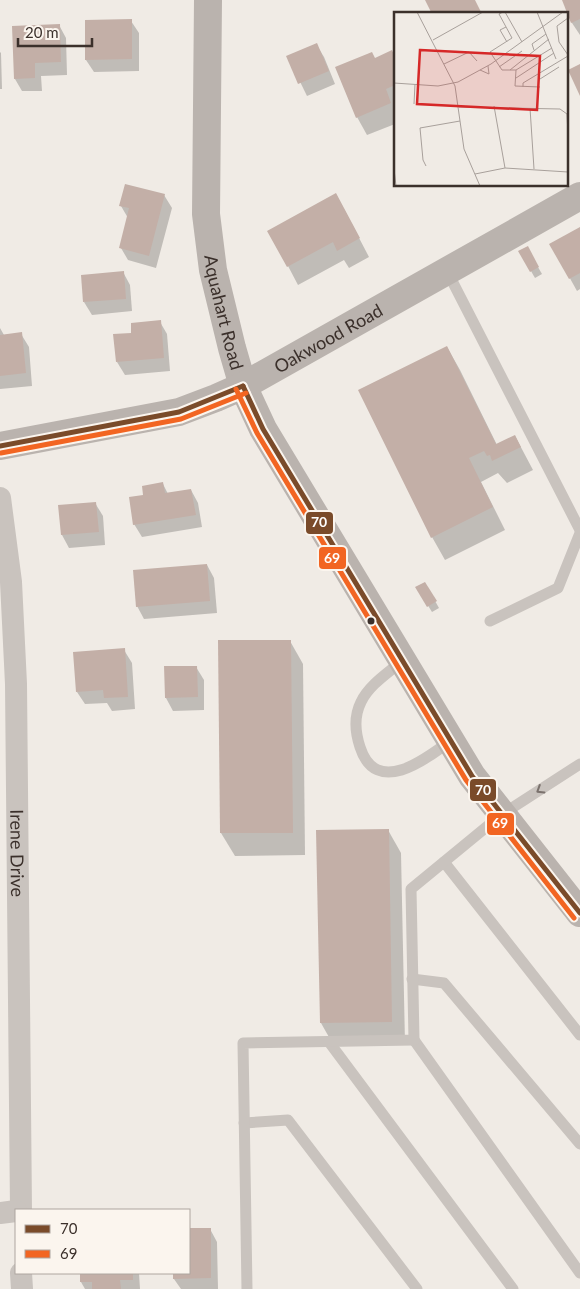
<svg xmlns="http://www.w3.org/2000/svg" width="580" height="1289" viewBox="0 0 580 1289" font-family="Lato,sans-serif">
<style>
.shadow{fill:#0003}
.building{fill:#c3afa7}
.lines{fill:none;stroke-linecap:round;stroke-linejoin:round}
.lane{stroke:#c9c3be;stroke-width:11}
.street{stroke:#c9c3be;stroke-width:22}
.secondary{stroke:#bab3ae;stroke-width:28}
.bus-1-casing{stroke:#fbf5ee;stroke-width:9}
.bus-2-casing{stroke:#fbf5ee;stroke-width:9}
.bus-1{stroke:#7a4b2a;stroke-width:5}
.bus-2{stroke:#f26522;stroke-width:5}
.oneway{stroke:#7b726d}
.bus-dot{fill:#3b302b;stroke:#fbf5ee;stroke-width:2}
.labels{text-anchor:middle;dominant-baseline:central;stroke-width:4;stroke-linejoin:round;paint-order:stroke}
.street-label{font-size:18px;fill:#3b302b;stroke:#fbf5ee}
.inset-road{fill:none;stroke:#a8a09b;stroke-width:1}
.view{fill:#d62828;fill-opacity:0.15;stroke:#d62828;stroke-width:2.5}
.inset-edge{fill:none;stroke:#3b302b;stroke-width:2.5}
.line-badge{stroke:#fbf5ee;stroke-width:2}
.badge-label{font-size:14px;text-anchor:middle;font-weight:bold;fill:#fff}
</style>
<rect width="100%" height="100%" fill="#f0ebe5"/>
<g class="shadow">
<path d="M563,0H580V35L572,23Z"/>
<path d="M131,21L139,33V71L94,72L86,60Z"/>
<path d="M59,25L66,38L67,75L41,76L42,91H22L15,79Z"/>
<path d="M316,44L324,57L335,84L307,96L288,57Z"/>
<path d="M0,52L1,53L2,89H0Z"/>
<path d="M395,58V124L367,135L357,117L375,59Z"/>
<path d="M164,195L172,208L156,268L128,260L121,248L128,218L121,206Z"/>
<path d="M346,213L369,257L349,268L344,260L298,285L288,266Z"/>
<path d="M580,228V289L577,291L551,244Z"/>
<path d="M527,248L542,274L535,278L520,252Z"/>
<path d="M123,272L130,285L132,311L92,315L84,302Z"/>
<path d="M160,322L167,334L170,371L125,375L117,362Z"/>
<path d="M0,328L4,335L21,334L29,347L32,386L0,389Z"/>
<path d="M447,347L460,370L497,445L515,436L533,470L507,483L498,473L481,482L505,530L445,560L432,537Z"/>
<path d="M163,484L168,494L191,490L198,503L202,527L142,537L134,524Z"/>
<path d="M95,503L103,516L105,545L69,548L62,535L60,506Z"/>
<path d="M207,565L214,578L217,613L144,619L137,606Z"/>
<path d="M425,583L439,608L432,612L417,588Z"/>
<path d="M290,641L303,664L305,855L235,856L221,833L220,642Z"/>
<path d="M124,650L132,663L135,709L112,711L107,703L85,704L77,692Z"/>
<path d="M196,667L204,680V710L173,711L166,698Z"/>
<path d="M388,830L401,853L405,1044L334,1046L321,1023Z"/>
<path d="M210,1229L217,1242L218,1289H181L174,1279V1273H189V1230Z"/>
<path d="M81,1273H139L140,1289H85L81,1282Z"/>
</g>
<g class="building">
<path d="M425,0H475L482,14H432Z"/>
<path d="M562,0H580V19L571,23Z"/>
<path d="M132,19V59L85,60V20Z"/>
<path d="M60,24L61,62L35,63V78L14,79L12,26Z"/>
<path d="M317,43L329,71L298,84L286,56Z"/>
<path d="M392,50L395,57V85L386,89L391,103L356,118L335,67L372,52L375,58Z"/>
<path d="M580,64V96L568,70Z"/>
<path d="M125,184L165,194L149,256L119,248L129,208L119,206Z"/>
<path d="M336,193L360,238L337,251L333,242L287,267L267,231Z"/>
<path d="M580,227V273L569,279L549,244Z"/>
<path d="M528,246L539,267L530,272L518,251Z"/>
<path d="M124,271L126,299L83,302L81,275Z"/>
<path d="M161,320L164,358L116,362L113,334L131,333V323Z"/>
<path d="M22,332L26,373L0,376V335Z"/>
<path d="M447,346L496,444L515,435L521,447L492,461L490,455L487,456L484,451L469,458L493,507L431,538L358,390Z"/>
<path d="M163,482L165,493L191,489L196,515L133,525L129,497L143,495L142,486Z"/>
<path d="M96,502L99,532L61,535L58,505Z"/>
<path d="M207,564L210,601L136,607L133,570Z"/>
<path d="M425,582L437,601L427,607L415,587Z"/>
<path d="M218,640H291L293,833H220Z"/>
<path d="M125,648L128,697L104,698L103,690L76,692L73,652Z"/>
<path d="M164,666H197L198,697L165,698Z"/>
<path d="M389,829L392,1022L320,1023L316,830Z"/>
<path d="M189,1228H211V1278L173,1279V1273H189Z"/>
<path d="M80,1273H133V1280H120L121,1289H92V1282H80Z"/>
</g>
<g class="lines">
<g class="lane">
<path d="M447,271L580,530"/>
<path d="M490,621L558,588L580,533"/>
<path d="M402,661C388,673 369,685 361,702C354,716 355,732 360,747C376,797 425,760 450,741"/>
<path d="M444,862L580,1035"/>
<path d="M412,979L444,983L580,1144"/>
<path d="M414,1040L580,1273"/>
<path d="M329,1042L513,1289"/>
<path d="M244,1123L288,1120L417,1289"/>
<path d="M247,1289L243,1043L414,1040L411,889L501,815L580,764"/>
</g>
<g class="street">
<path id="s1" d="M0,498L11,582L16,684L21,1210"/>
<path d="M0,1213L16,1211"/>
<path d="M21,1273L22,1289"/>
</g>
<g class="secondary">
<path id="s2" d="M208,0L206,214L213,270L232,348L243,386L263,429L472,776L580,913"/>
<path id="s3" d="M0,446L179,412L216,398L243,386L580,196"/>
</g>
<defs>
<g id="bus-1">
<path d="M243,386L263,429L472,776L580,913"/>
<path d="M0,446L179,412L243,386"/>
</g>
<g id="bus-2">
<path d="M236,389L257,433L466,780L574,918"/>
<path d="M1,453L181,419L246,393"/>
</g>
</defs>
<use href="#bus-1" class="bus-1-casing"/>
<use href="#bus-2" class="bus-2-casing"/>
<use href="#bus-1" class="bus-1"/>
<use href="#bus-2" class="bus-2"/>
</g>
<defs><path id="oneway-chevron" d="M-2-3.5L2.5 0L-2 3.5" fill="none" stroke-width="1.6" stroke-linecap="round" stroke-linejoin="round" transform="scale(1.25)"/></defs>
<use class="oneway" href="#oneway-chevron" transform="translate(540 790) rotate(148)"/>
<circle class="bus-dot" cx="371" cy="621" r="4.5"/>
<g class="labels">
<g class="street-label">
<text stroke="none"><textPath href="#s2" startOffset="314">Aquahart Road</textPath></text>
<text stroke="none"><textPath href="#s3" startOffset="349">Oakwood Road</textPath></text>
<text stroke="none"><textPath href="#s1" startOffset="356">Irene Drive</textPath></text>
</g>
</g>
<g transform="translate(394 12)">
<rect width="174" height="174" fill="#f0ebe5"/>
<path class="inset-road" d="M23,0L61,74L70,137L86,174M109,0L105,2L118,26L96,40L108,58H122L121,74L146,75M111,0L128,30M143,0L162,47M174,6L163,14L165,30L174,43M112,15L106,18L113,30M39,28L89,0M140,38L138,32L152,22M50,52L75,40L83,49M105,55L128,39M86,58L95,62L94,54M116,58L155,27M122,58L158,36M122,66L160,41M146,67L165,55M0,71L44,74L64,70L97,52L169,0M129,75V71L174,44M20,92L21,72M100,94L111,156M65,95L166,97L173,102L174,123M136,96L140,157M32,154L29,148L26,116L66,109M0,157L2,174M81,162L111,156L174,160"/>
<path class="view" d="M26,38L146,44L143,98L23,92Z"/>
<rect width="174" height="174" class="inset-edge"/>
</g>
<g class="line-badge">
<rect x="305" y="511" width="29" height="24" rx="5" fill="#7a4b2a"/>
<rect x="318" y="546" width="29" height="24" rx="5" fill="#f26522"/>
<rect x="469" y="778" width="28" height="24" rx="5" fill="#7a4b2a"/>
<rect x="486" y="812" width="29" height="24" rx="5" fill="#f26522"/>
</g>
<g class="badge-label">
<text x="319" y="527">70</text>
<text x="332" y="563">69</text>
<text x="483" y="795">70</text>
<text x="500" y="828">69</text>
</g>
<rect x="15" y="1209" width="175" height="65" fill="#fbf5ee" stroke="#aea6a0"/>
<rect x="25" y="1225" width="25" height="8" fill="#7a4b2a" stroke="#aea6a0"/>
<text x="60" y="1234" font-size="15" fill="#3b302b">70</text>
<rect x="25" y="1250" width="25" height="8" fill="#f26522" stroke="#aea6a0"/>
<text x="60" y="1259" font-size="15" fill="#3b302b">69</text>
<path d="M18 38v8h74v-8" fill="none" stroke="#3b302b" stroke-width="2.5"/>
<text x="25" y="38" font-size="15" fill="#3b302b" stroke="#fbf5ee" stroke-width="4" paint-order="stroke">20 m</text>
</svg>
